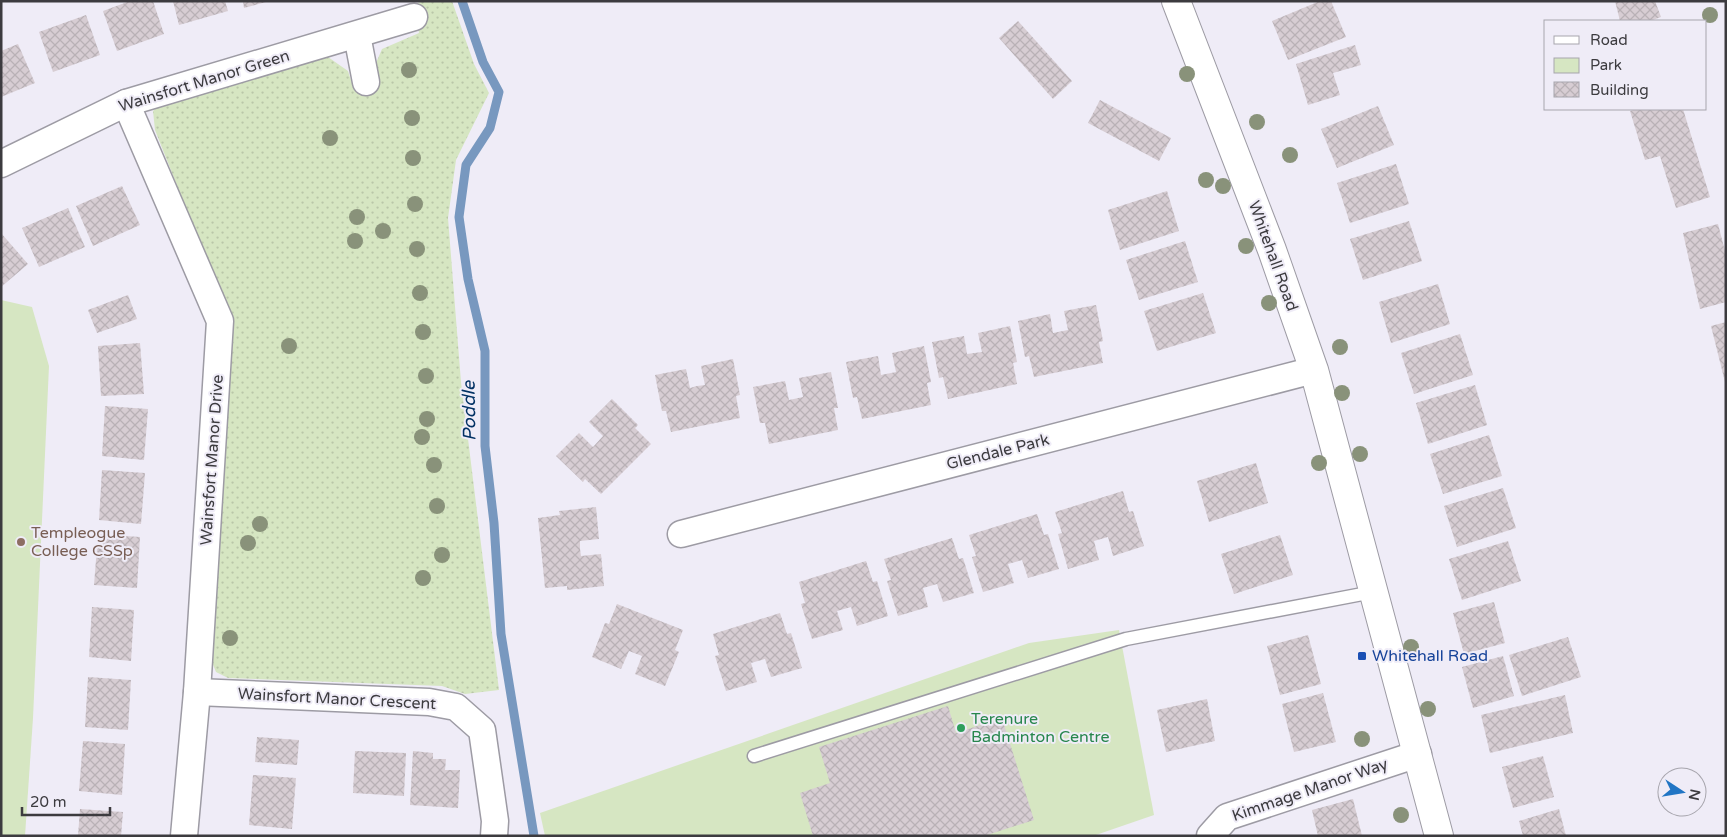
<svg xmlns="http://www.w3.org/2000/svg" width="1727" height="837" viewBox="0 0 1727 837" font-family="'Varela Round',sans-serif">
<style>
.grass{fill:url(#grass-dots)}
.park{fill:#d6e6c2}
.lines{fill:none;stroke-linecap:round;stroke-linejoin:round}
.stream{stroke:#7898bf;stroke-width:9}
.building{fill:url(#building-cross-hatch)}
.service-casing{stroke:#9d9ba4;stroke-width:15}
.minor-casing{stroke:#9d9ba4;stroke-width:29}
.tertiary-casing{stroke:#9d9ba4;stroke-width:30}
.service{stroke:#fff;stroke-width:12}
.minor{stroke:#fff;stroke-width:26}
.tertiary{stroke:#fff;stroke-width:28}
.tree{fill:#89927a}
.education-dot{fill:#8d6e63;stroke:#efecf7;stroke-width:2}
.transit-dot{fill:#1a4fb4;stroke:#efecf7;stroke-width:2}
.leisure-dot{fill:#2e9e5b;stroke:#efecf7;stroke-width:2}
.labels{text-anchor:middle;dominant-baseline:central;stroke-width:4;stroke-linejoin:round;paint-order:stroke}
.street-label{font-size:16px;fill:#3c3b3f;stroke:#efecf7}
.education-label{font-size:16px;fill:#785e54;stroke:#efecf7;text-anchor:start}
.transit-label{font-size:16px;fill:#164399;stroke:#efecf7;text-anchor:start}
.leisure-label{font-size:16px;fill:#27864d;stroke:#efecf7;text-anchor:start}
.water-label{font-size:18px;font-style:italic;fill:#033264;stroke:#efecf7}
</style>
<defs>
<pattern id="grass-dots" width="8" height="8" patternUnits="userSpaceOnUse" patternTransform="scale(1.25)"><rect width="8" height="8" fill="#d6e6c2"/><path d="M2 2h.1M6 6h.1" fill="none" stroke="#b9c6a8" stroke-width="1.8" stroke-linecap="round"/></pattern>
<pattern id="building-cross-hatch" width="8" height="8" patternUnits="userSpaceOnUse" patternTransform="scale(1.25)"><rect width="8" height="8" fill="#d7cdd3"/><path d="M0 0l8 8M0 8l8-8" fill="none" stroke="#b9b1b6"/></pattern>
</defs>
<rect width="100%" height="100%" fill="#efecf7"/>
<path class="grass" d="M426,1H452L474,64L489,93L456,160L448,218L461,382L499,690L465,694L442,686L228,678L216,672L210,657L231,322L155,130L153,111L165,99L328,57L348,71L354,90L377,83L376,63L382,49L419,33L413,4Z"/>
<g class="park">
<path d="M1,300L32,307L49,366L33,718L25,836H1Z"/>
<path d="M1119,630L1154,815L1093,836H545L540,813L1029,643Z"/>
</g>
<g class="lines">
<path class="stream" d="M462,1L483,62L499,92L490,128L466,165L459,217L468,279L485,351V446L494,523L501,634L534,836"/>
</g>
<g class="building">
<path d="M130,1H153L164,34L117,51L103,11Z"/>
<path d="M173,1H225L228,11L179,25Z"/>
<path d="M243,1H266V2L244,8Z"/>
<path d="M1320,1H1331L1346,37L1288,60L1272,21Z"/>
<path d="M1615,1H1655L1661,17L1650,21H1620Z"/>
<path d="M86,15L100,55L53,72L39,32Z"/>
<path d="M1018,21L1072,81L1053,99L999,38Z"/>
<path d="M18,44L35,83L1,97V51Z"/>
<path d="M1355,45L1361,65L1333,73L1340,95L1308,105L1296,64Z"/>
<path d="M1100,100L1171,138L1159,161L1088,123Z"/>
<path d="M1378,106L1394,145L1337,168L1321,129Z"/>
<path d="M1636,109H1683L1710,197L1676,208L1660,156L1645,160L1630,111Z"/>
<path d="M1396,164L1409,204L1350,223L1337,183Z"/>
<path d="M122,186L140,225L93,246L76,206Z"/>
<path d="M1167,191L1179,231L1120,250L1108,210Z"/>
<path d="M68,208L85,247L39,267L22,228Z"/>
<path d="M1409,221L1422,261L1363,280L1350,239Z"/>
<path d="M1718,224L1726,255V302L1700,309L1683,233Z"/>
<path d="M1,233L28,264L1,287Z"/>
<path d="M1185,241L1198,282L1139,300L1126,260Z"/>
<path d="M1438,284L1450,324L1391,343L1379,302Z"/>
<path d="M1203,293L1216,333L1157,351L1144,311Z"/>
<path d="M128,295L137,319L97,333L88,310Z"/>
<path d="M1096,305L1103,341L1099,342L1103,363L1034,377L1029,356L1025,357L1018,321L1050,314L1053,333L1068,330L1064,311Z"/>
<path d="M1726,322V382H1725L1711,326Z"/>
<path d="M1010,326L1017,362L1013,363L1017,384L948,399L943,377L939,378L932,342L964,336L967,354L982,352L978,333Z"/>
<path d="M1460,334L1473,375L1414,394L1401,353Z"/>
<path d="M140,343L144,394L101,396L98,346Z"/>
<path d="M924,346L931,382L927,383L931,405L862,419L857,397L853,398L846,362L878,356L881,375L896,372L892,353Z"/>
<path d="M733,359L740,395L736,396L740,418L671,432L666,411H662L655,375L686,369L690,388L697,386L705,385L701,366Z"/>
<path d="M831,372L838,408H834L838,430L769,444L765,423H760L753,387L785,381L789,400L803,397L799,378Z"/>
<path d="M1475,385L1487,425L1428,444L1416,403Z"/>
<path d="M612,399L638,425L635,428L651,444L601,494L585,479L583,482L556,456L579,433L593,447L603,436L589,422Z"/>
<path d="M105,406L148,409L144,460L102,456Z"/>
<path d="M1489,435L1502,476L1443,494L1430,454Z"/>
<path d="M1256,463L1268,503L1209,522L1197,481Z"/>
<path d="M102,470L145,473L141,524L99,520Z"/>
<path d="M1503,488L1516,528L1457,547L1444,506Z"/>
<path d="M1123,491L1129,512L1133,511L1144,546L1113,556L1108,537L1094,541L1099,560L1068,569L1058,534L1062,533L1055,512Z"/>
<path d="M596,507L599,539L580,541V549L581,556L601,554L604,586L567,590V586L545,588L538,518L560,515L559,511Z"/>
<path d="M1037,514L1044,535L1048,534L1059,569L1028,578L1022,560L1008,564L1014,583L983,592L972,557L976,556L969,535Z"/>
<path d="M98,534L140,537L137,588L94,585Z"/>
<path d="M1280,535L1293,575L1234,594L1221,554Z"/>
<path d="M952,538L959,559L963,558L974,593L943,602L937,584L923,588L928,607L898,616L887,581L891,580L884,559Z"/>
<path d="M1508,541L1521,581L1462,600L1449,559Z"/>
<path d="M866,561L873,582L877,581L888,616L857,626L851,607L837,611L843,630L812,639L801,604L805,603L799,582Z"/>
<path d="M1494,602L1505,643L1464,654L1453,613Z"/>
<path d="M617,604L683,630L675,650L679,652L665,686L635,674L642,656L629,651L621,669L592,657L605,623L609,624Z"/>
<path d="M92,607L134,610L131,661L89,657Z"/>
<path d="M780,613L787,634L791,633L802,668L771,677L765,659L751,663L757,682L726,691L715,656L719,655L713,634Z"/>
<path d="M1308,635L1321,684L1280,695L1267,646Z"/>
<path d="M1568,637L1581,677L1522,696L1509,655Z"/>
<path d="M1503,656L1514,696L1473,708L1462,667Z"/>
<path d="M88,677L131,680L128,730L85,727Z"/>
<path d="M1323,693L1336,742L1294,752L1282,704Z"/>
<path d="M1565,695L1573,733L1490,753L1481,715Z"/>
<path d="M1207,699L1215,741L1166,752L1157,710Z"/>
<path d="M948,706L956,733L1002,718L1034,820L984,836H813L800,793L830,783L819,747Z"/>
<path d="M257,737L299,740L297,765L255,762Z"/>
<path d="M83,741L125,744L122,795L79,791Z"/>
<path d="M355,751L406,753L404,796L353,793Z"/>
<path d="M413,751L433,753V759H446L445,770H460L458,808L410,805Z"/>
<path d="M1543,756L1554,797L1513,808L1502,767Z"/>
<path d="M253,775L296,778L292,829L249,825Z"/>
<path d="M1353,799L1362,836H1318L1312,810Z"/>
<path d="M80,809L123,812L121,836H78Z"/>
<path d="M1559,809L1566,836H1523L1519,821Z"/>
</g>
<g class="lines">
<defs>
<path id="service" d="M754,756L1126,639L1373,592"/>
<g id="minor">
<path d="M357,35L366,82"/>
<path d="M126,103L220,321L197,692L184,836"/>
<path d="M1,164L126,103L414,17"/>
<path d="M681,534L1314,370"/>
<path d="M197,692L429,702L456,707L482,730L495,821L494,836"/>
<path d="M1210,836L1227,817L1418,754"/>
</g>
<path id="tertiary" d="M1176,1L1272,250L1314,370L1439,836"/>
</defs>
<use href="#service" class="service-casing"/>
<use href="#minor" class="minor-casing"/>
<use href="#tertiary" class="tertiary-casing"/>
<use href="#service" class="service"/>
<use href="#minor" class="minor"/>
<use href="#tertiary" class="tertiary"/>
</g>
<g class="tree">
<circle cx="1710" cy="15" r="8"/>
<circle cx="409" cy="70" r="8"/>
<circle cx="1187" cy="74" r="8"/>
<circle cx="412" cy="118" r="8"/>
<circle cx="1257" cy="122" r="8"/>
<circle cx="330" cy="138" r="8"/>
<circle cx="1290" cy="155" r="8"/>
<circle cx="413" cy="158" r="8"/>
<circle cx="1206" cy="180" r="8"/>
<circle cx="1223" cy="186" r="8"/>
<circle cx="415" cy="204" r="8"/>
<circle cx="357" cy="217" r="8"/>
<circle cx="383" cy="231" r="8"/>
<circle cx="355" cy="241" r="8"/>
<circle cx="1246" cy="246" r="8"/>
<circle cx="417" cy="249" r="8"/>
<circle cx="420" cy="293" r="8"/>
<circle cx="1269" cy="303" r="8"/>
<circle cx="423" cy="332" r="8"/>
<circle cx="289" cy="346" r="8"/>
<circle cx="1340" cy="347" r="8"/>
<circle cx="426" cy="376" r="8"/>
<circle cx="1342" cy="393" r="8"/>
<circle cx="427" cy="419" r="8"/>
<circle cx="422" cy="437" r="8"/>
<circle cx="1360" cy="454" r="8"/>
<circle cx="1319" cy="463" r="8"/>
<circle cx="434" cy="465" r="8"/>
<circle cx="437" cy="506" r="8"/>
<circle cx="260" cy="524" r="8"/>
<circle cx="248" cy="543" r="8"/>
<circle cx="442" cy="555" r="8"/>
<circle cx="423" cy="578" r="8"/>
<circle cx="230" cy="638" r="8"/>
<circle cx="1411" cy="647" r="8"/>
<circle cx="1428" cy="709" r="8"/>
<circle cx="1362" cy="739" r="8"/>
<circle cx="1401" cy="815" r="8"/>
</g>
<circle class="education-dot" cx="21" cy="542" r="5"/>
<rect class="transit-dot" x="1357" y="651" width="10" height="10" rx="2.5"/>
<circle class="leisure-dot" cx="961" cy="728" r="5"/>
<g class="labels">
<g class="street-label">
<text transform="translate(204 81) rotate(-17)">Wainsfort Manor Green</text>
<text transform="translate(1273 256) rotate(70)">Whitehall Road</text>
<text transform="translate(998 452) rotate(-14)">Glendale Park</text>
<text transform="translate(212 460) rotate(-86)">Wainsfort Manor Drive</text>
<text transform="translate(337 699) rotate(3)">Wainsfort Manor Crescent</text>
<text transform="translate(1310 790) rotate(-19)">Kimmage Manor Way</text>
</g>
<g class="education-label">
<text x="31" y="533">Templeogue<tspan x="31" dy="18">College CSSp</tspan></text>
</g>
<g class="transit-label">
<text x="1372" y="656">Whitehall Road</text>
</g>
<g class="leisure-label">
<text x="971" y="719">Terenure<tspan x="971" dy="18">Badminton Centre</tspan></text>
</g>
<g class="water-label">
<text transform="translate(469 411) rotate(-91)">Poddle</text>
</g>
</g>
<rect width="1727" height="837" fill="none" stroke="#3c3b3f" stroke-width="5"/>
<rect x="1544" y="20" width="162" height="90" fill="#efecf7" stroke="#a7a5ad"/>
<rect x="1554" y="36" width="25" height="8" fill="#ffffff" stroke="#a7a5ad"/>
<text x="1590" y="45" font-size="15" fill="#3c3b3f">Road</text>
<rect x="1554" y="58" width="25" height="15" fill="#d6e6c2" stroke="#a7a5ad"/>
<text x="1590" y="70" font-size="15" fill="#3c3b3f">Park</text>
<rect x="1554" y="82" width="25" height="15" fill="url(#building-cross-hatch)" stroke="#a7a5ad"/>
<text x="1590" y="95" font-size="15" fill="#3c3b3f">Building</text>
<g transform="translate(1682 792) rotate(102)"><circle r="24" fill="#efecf7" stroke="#a7a5ad"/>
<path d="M0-4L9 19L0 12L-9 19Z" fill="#2175c4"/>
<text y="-8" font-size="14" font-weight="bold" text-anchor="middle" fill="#3c3b3f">N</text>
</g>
<path d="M22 807v8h88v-8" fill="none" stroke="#3c3b3f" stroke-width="2.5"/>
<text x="30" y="807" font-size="15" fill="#3c3b3f" stroke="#efecf7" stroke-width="4" paint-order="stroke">20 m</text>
</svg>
